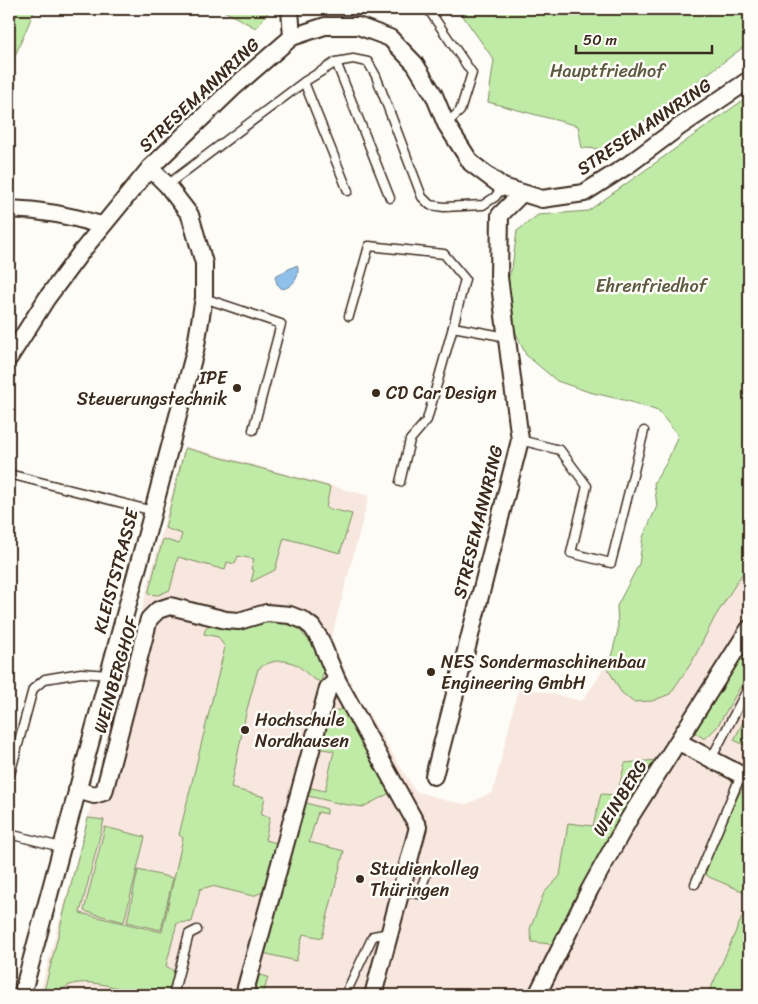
<svg xmlns="http://www.w3.org/2000/svg" width="758" height="1004" viewBox="0 0 758 1004" font-family="Sriracha,sans-serif">
<style>
.built{fill:#f8e7de}
.green{fill:#c0eba7;stroke:#7e8a62}
.water{fill:#8fc0ea;stroke:#6d8498}
.lines{fill:none;stroke-linecap:round;stroke-linejoin:round}
.service-casing{stroke:#3b2a1e;stroke-width:11}
.minor-casing{stroke:#3b2a1e;stroke-width:20}
.service{stroke:#fdfcf7;stroke-width:8}
.minor{stroke:#fdfcf7;stroke-width:16}
.poi-dot{fill:#3b2a1e;stroke:#fdfcf7;stroke-width:2}
.labels{text-anchor:middle;dominant-baseline:central;stroke-width:5;stroke-linejoin:round;paint-order:stroke}
.park-label{font-size:18px;fill:#5c5a40;stroke:#fdfcf7}
.street-label{font-size:18px;fill:#3b2a1e;stroke:#fdfcf7}
.poi-label{font-size:18px;fill:#3b2a1e;stroke:#fdfcf7;text-anchor:start}
</style>
<rect width="100%" height="100%" fill="#fdfcf7"/>
<filter id="ink" filterUnits="userSpaceOnUse"><feTurbulence type="fractalNoise" baseFrequency=".02" numOctaves="2"/><feDisplacementMap in="SourceGraphic" scale="10" xChannelSelector="R" yChannelSelector="G"/><feConvolveMatrix kernelMatrix="1 2 1 2 8 2 1 2 1" color-interpolation-filters="sRGB"/></filter>
<g filter="url(#ink)">
<path class="built" d="M749,443V995H39L94,795L184,446L369,496L331,639L353,688L415,791L448,801L467,804L493,792L519,686L582,701L597,680L668,547Z"/>
<g class="green">
<path d="M9,9H35L9,70Z"/>
<path d="M220,9H271L256,28Z"/>
<path d="M458,9H749V43L607,149L582,148L578,126L488,102L494,60Z"/>
<path d="M749,96V563L715,617L692,662L670,694L652,701L633,702L621,692L608,669L618,630L617,606L639,564L643,537L657,506L654,483L667,462L678,435L658,411L628,401L589,392L557,381L526,355L512,325L508,279L512,268L517,231L538,215L588,211Z"/>
<path d="M185,448L330,487L326,508L352,514L340,553L284,538L275,570L251,582L254,570L251,569L254,559L238,556L235,564L227,562L225,570L178,557L170,590L158,595L148,594L163,539L179,544L182,534L165,528Z"/>
<path d="M269,621L282,622L298,628L312,644L324,669L321,682C309,679 306,670 295,664C282,658 269,661 258,669L246,713L231,788L265,797L261,815L270,817L265,840L281,844L268,890L253,896L212,886L200,889L192,922L177,923L166,966L174,971L168,995H124L125,990C107,985 69,974 59,995H43L88,818L104,820L80,913L162,932L183,838L179,835L225,647L218,637L204,634L205,630L209,625L239,629Z"/>
<path d="M749,640V672L717,727L705,739L690,730Z"/>
<path d="M342,709L352,718L390,793L363,807L342,804L304,795L307,787L325,791L334,751L317,748C322,728 320,714 342,709Z"/>
<path d="M745,718L749,719V747L734,740Z"/>
<path d="M657,760L639,788L596,866L562,934L551,944L532,942L530,929L544,893L560,876L568,823L593,826L601,794L617,795L625,763Z"/>
<path d="M743,787L749,791V894L709,877L703,872L723,825Z"/>
<path d="M303,802L327,809V814L318,812L309,842L344,851L322,938L303,934L296,961L263,953Z"/>
<path d="M105,827L145,837L124,922L84,911Z"/>
<path d="M138,870L173,878L161,930L127,922Z"/>
<path d="M749,901V995H708Z"/>
<path d="M256,974L268,977L263,995H251Z"/>
</g>
<path class="water" d="M297,265C301,276 293,287 282,289L277,284L275,276Z"/>
<g class="lines">
<defs>
<g id="service">
<path d="M428,9L472,73L460,111L446,124"/>
<path d="M336,62L390,198"/>
<path d="M304,82L348,191"/>
<path d="M167,185L304,82L336,62L353,59L368,62L376,76L422,197L430,205L444,207L483,205L495,197L503,187"/>
<path d="M204,298L281,324L253,430"/>
<path d="M349,316L369,246L444,254L465,279L453,327"/>
<path d="M520,440L560,450L587,486L571,553L611,563L644,431"/>
<path d="M9,474L153,511"/>
<path d="M400,482L410,440L427,420L453,327L507,337"/>
<path d="M711,759L749,686"/>
<path d="M9,778L33,689L45,679L81,673L109,675"/>
<path d="M9,834L61,847"/>
<path d="M695,884L741,775"/>
<path d="M401,892L419,894L427,872"/>
<path d="M173,995L189,934L197,930"/>
<path d="M345,995L373,936L390,933"/>
</g>
<g id="minor">
<path d="M290,9L292,37"/>
<path d="M9,209C40,210 72,216 101,225"/>
<path d="M9,358L47,298L82,251L150,168L233,88L292,37L325,26H358L390,38L415,64L434,95L446,124L471,163L503,187L542,199L584,193L628,165L679,127L749,80"/>
<path d="M679,742L749,779"/>
<path d="M434,776L520,440L499,277L500,215L521,194"/>
<path d="M77,790L94,795L104,792L149,619L158,610L170,606L226,620L239,621L266,613L290,615L303,620L312,627L320,639L337,680L418,827L373,995"/>
<path d="M22,995L153,511L195,351L204,298V263L190,215L167,185L150,168"/>
<path d="M244,995L328,688L337,680"/>
<path d="M537,995L590,889L630,817L749,629"/>
</g>
</defs>
<use href="#service" class="service-casing"/>
<use href="#minor" class="minor-casing"/>
<use href="#service" class="service"/>
<use href="#minor" class="minor"/>
</g>
</g>
<g class="poi-dot">
<circle cx="237" cy="388" r="5"/>
<circle cx="376" cy="393" r="5"/>
<circle cx="431" cy="672" r="5"/>
<circle cx="245" cy="730" r="5"/>
<circle cx="360" cy="879" r="5"/>
</g>
<g class="labels">
<g class="park-label">
<text x="607" y="71">Hauptfriedhof</text>
<text x="651" y="286">Ehrenfriedhof</text>
</g>
<g class="street-label">
<text transform="translate(199 95) rotate(-43)">STRESEMANNRING</text>
<text transform="translate(644 127) rotate(-34)">STRESEMANNRING</text>
<text transform="translate(478 522) rotate(-76)">STRESEMANNRING</text>
<text transform="translate(116 571) rotate(-75)">KLEISTSTRASSE</text>
<text transform="translate(116 675) rotate(-74)">WEINBERGHOF</text>
<text transform="translate(620 798) rotate(-58)">WEINBERG</text>
</g>
<g class="poi-label">
<text x="227" y="378" text-anchor="end">IPE<tspan x="227" dy="21">Steuerungstechnik</tspan></text>
<text x="386" y="393">CD Car Design</text>
<text x="441" y="662">NES Sondermaschinenbau<tspan x="441" dy="21">Engineering GmbH</tspan></text>
<text x="255" y="720">Hochschule<tspan x="255" dy="21">Nordhausen</tspan></text>
<text x="370" y="869">Studienkolleg<tspan x="370" dy="21">Thüringen</tspan></text>
</g>
</g>
<rect width="758" height="1004" fill="none" stroke="#fdfcf7" stroke-width="30"/>
<rect x="15" y="15" width="728" height="974" fill="none" stroke="#3b2a1e" stroke-width="2" filter="url(#ink)"/>
<path d="M576 45v8h136v-8" fill="none" stroke="#3b2a1e" stroke-width="2.5"/>
<text x="583" y="45" font-size="15" fill="#3b2a1e" stroke="#fdfcf7" stroke-width="4" paint-order="stroke">50 m</text>
</svg>
